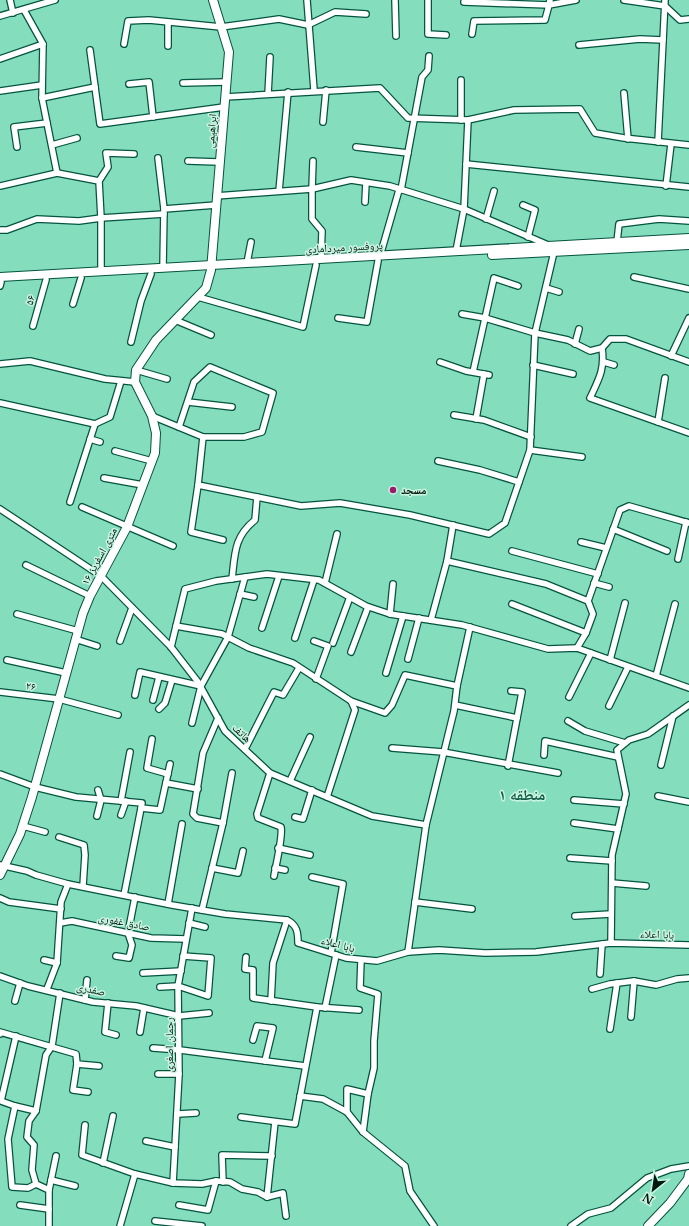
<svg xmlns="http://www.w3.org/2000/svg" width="689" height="1226" viewBox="0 0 689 1226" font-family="'Libre Baskerville','Noto Naskh Arabic',serif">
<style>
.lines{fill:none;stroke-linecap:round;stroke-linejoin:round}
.street-casing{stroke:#04543f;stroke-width:8}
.secondary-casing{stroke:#04543f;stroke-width:10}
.street{stroke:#fff;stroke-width:5.5}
.secondary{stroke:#fff;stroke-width:8}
.poi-dot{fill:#9c1a6d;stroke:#caf4e2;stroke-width:1.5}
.labels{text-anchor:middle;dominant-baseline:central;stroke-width:3;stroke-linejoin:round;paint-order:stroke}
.street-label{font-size:11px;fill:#001910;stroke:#caf4e2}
.poi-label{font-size:11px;font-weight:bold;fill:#001910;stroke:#caf4e2;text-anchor:start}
.district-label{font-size:15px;font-weight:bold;fill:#145e47;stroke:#caf4e2}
</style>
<rect width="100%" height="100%" fill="#84ddbc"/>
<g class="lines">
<defs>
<g id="street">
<path d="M10,0L13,13"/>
<path d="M307,0L314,90"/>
<path d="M395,0L396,36"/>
<path d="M428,0V34L446,35"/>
<path d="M624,0L665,6L680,20L689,19"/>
<path d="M464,2L549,5L550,0"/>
<path d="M24,10L43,44L42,98L57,173"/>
<path d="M0,16L55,0"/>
<path d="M168,22V46"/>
<path d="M472,34L474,21L545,20L549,5L576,0"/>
<path d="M124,44L128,21L149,20L221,27L279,19L308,25L335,12L366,14"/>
<path d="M579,45L640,39L663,40"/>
<path d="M90,50L100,124L224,107"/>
<path d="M0,59L43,44"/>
<path d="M461,80V120"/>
<path d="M183,83L226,82"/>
<path d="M129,84L149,82L153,117"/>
<path d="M0,91L42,85"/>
<path d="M624,93L628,139"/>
<path d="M268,94L270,57"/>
<path d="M225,97L380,88L408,118L468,120L514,110L580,109L595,133L624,138L689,145"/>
<path d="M42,98L95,87"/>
<path d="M323,122L326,90"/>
<path d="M658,142L665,0"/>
<path d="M52,145L77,138"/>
<path d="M17,147L14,127L47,123"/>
<path d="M356,147L408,153"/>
<path d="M158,158L164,209"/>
<path d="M188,161L219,162"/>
<path d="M313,161L312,189L351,180L390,186L464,209L548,245"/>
<path d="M466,164L689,187"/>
<path d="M99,181L108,167L106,153L134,154"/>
<path d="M0,186L57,173L99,181L101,218V272"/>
<path d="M666,186L671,144"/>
<path d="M401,190L422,77L428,70L429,56"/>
<path d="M279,191L288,92"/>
<path d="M216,196L312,189V219L322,231L321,259"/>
<path d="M365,202L366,183"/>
<path d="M523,205L535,210L528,237"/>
<path d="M486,219L494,191"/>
<path d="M0,230H7L37,219L79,221L101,218L164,214"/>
<path d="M617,242L619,224L659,219L689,221"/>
<path d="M456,251L464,209L468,120"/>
<path d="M380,256L399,190"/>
<path d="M247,263L251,242"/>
<path d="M163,268L164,209L216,205"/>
<path d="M634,277L689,289"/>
<path d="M0,286L1,282"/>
<path d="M546,288L559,292"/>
<path d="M198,297L303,327L316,265"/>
<path d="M73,304L81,278"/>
<path d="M462,314L485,318L535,333L568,340L590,351L602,348L610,339H626L689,362"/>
<path d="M338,318L367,322L378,261"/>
<path d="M175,320L211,335"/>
<path d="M33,326L46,280"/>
<path d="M131,342L141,301L151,274"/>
<path d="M575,344L579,329"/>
<path d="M602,348C605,369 599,379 590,398L689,433"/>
<path d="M671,356L689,318"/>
<path d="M440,362L466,371L489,375"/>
<path d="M604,362L614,365"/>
<path d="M0,364L30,361L105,379L135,382"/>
<path d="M533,365L573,374"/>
<path d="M136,370L167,379"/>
<path d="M473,372L494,278L518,286"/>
<path d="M188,402L232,407"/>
<path d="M0,403L95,424L70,502"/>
<path d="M454,415L484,420L531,437"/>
<path d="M152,416L203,437L198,485L301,506L340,503L410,515L489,534L505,523L530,450L535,333L554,252"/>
<path d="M476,419L484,374"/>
<path d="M658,422L665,378"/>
<path d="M95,424L110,417L121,381"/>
<path d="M179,427L194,382L210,367L273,393L262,432L244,437H203"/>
<path d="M90,439L100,442"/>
<path d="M530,450L582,457"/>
<path d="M115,451L152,461"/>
<path d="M438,461L480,470L519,482"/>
<path d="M104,478L143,485"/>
<path d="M198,485L191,532L223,540"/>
<path d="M82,507L173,546"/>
<path d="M0,509L101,576L171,647L198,682L225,731L270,773L372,816L426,825"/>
<path d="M613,529L667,551"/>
<path d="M581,542L606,548"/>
<path d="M512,551L598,574"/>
<path d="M678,559L686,522"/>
<path d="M447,561L546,584L588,601"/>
<path d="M26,565L90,596"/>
<path d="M232,579C235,553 234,537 255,520L257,497"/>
<path d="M325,583L337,534"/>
<path d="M594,583L609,587"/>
<path d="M240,594L254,597"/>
<path d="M512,604L586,633"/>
<path d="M17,614L78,631"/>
<path d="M390,614L393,584"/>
<path d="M431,620L447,561L453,525"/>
<path d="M176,626L222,634L249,648L293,663L351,701L355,710L327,797"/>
<path d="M262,628L279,576"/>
<path d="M295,638L314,580"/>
<path d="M75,639L97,646"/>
<path d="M120,641L132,608"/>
<path d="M314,641L328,646L316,679"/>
<path d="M333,643L350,597"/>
<path d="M171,647L185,589L216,581L267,574L319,580L366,606L390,614L462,625L548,649L577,648L689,688"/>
<path d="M577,648L586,633L593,614L588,601L620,510L629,506L689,523"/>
<path d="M351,652L368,607"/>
<path d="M408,659L419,618"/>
<path d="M7,660L66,673"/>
<path d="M610,660L625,603"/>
<path d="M386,673L403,616"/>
<path d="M656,676L675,604"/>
<path d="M0,692L59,699L118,715"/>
<path d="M135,695L140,672L201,686"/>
<path d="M569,697L591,653"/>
<path d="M153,700L159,677"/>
<path d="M351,701L385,713L392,705L405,675L457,686"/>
<path d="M455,705L517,718"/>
<path d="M609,706L628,667"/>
<path d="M159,709L165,703L172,680"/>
<path d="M218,718L203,753L193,814L197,818L223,823"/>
<path d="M568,721L585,731L625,743"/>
<path d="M192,723L201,686L228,637L245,577"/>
<path d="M152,739L147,768L168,774"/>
<path d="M392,748L443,752L558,773"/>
<path d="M245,749L274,692L283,695L299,668"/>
<path d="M544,755L545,741L618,757"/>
<path d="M661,765L673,716"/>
<path d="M508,766L522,692L511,691"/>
<path d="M270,773L257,814L258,818L281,827C283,836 276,865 274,876"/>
<path d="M0,774L35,787L76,797L142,803L124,895"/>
<path d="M290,781L310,737"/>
<path d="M166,783L198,789"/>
<path d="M658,796L689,802"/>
<path d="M574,800L624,804"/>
<path d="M121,801L130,752"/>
<path d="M141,808L160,810L170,764"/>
<path d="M121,815L126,801"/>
<path d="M97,816L101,800L98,790"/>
<path d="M295,817L303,819L312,790"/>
<path d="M574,823L618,829"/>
<path d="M23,826L45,832"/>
<path d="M59,837L84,845L85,855L83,886"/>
<path d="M278,848L310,855"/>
<path d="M570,858L612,861"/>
<path d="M0,865L27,871L36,875L68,884L172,905L225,914L287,920C297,925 298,932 298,943L346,958L377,961L408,952L439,950L485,953L536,952L611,943L689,945"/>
<path d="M212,868L238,873L243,851"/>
<path d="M275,868L285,870"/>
<path d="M312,877L343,884L331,953"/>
<path d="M612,883L646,886"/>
<path d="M0,898L9,902L61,909"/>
<path d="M415,902L472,909"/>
<path d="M168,904L182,824"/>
<path d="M202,910L223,823L232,773"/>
<path d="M575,916L611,914"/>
<path d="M60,923L72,921L151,938L186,939"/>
<path d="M189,923L205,927"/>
<path d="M611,943L612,855L626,794L617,750L629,740L648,734L689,705"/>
<path d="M408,952L426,825L454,711L457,686L470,627"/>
<path d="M116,956L129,958L132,945L128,933L135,897"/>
<path d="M246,957L245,969L253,970V998L317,1007L359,1010"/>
<path d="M44,960L57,963"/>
<path d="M361,960L360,988L378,994L374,1041V1068L368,1094L363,1132"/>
<path d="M143,973L181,971"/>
<path d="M600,974L602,944"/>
<path d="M0,976L28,986L93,1002L136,1006L179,1016L209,1013"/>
<path d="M160,987L178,986L208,996L211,958L183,956"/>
<path d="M47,989L57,963L61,902L68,884"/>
<path d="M592,989L610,984L634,981L656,985L677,979L689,978"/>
<path d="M85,1000L87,980"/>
<path d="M15,1001L20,983"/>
<path d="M271,1001L273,963L287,920"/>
<path d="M108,1003L105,1032L116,1035"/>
<path d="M325,1008L336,955"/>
<path d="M631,1017L634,981"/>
<path d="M610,1029L617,983"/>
<path d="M140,1032L144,1008"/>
<path d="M0,1034V1032L76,1054L77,1064L99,1066"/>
<path d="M16,1036L1,1101L15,1106L8,1139L12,1187L28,1188L36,1184"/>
<path d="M253,1040L257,1026L273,1028L265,1061"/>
<path d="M153,1048L180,1050L305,1066"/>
<path d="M77,1064L73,1090L88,1092"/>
<path d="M158,1074H179"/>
<path d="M300,1096L323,1099L347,1112L363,1132L405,1166L410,1191L434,1226"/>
<path d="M15,1106L36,1111"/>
<path d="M347,1112V1089L368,1094"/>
<path d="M178,1114L196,1113"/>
<path d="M241,1117L295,1124L317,1007"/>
<path d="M85,1125L82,1155L135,1174"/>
<path d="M146,1141L175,1147"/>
<path d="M103,1163L113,1116"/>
<path d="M51,1180L75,1186"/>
<path d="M223,1182L222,1155L272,1156"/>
<path d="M173,1183L179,1074L178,986L192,908"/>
<path d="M49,1190L56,1156"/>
<path d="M267,1197L283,1193L286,1216"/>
<path d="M20,1205L49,1209"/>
<path d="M179,1205L208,1210L216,1181"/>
<path d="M155,1221L202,1226"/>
<path d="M49,1226V1190L36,1184L32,1170L34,1145L27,1137L29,1121L36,1111L46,1055L52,1046L60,993"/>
<path d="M120,1226L135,1174L173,1183L202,1184L216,1181L230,1182L242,1189L258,1192L267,1197L275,1122"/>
<path d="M571,1226L588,1214L611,1208L647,1178L671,1169L689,1166"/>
</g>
<g id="secondary">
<path d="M492,255L689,245"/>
<path d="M0,277L689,238"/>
<path d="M0,875L20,834L32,797L83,613L90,596L127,527L155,453L156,433L152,416L135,382L136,370L156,340L206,288L211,270L229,52L213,0"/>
<path d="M648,1226L670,1203L688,1179L689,1174"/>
</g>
</defs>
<use href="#street" class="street-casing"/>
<use href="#secondary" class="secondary-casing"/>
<use href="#street" class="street"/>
<use href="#secondary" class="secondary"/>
</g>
<circle class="poi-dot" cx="393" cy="490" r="4"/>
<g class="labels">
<g class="street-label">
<text transform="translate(211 131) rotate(-85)">ابراهیمی</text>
<text transform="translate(344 247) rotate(-3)">پروفسور میردامادی</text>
<text transform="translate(30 300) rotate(-75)">۵۶</text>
<text transform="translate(99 556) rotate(-62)">۱۶ متری اسفریز</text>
<text transform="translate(31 686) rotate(7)">۲۶</text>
<text transform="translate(242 733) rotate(44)">هاتف</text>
<text transform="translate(124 922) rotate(11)">صادق غفوری</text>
<text transform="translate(657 934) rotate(2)">بابا اعلاء</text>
<text transform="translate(338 944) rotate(15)">بابا اعلاء</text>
<text transform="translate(91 989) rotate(12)">صفدری</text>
<text transform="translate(169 1045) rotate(-90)">رحمان اصغری</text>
</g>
<g class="poi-label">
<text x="401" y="490">مسجد</text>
</g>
<g class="district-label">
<text x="522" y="794">منطقه ۱</text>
</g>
</g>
<g transform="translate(653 1190) rotate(210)" stroke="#caf4e2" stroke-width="3" paint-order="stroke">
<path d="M0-3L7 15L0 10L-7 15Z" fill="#001910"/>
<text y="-6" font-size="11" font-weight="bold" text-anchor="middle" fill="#001910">N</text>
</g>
</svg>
